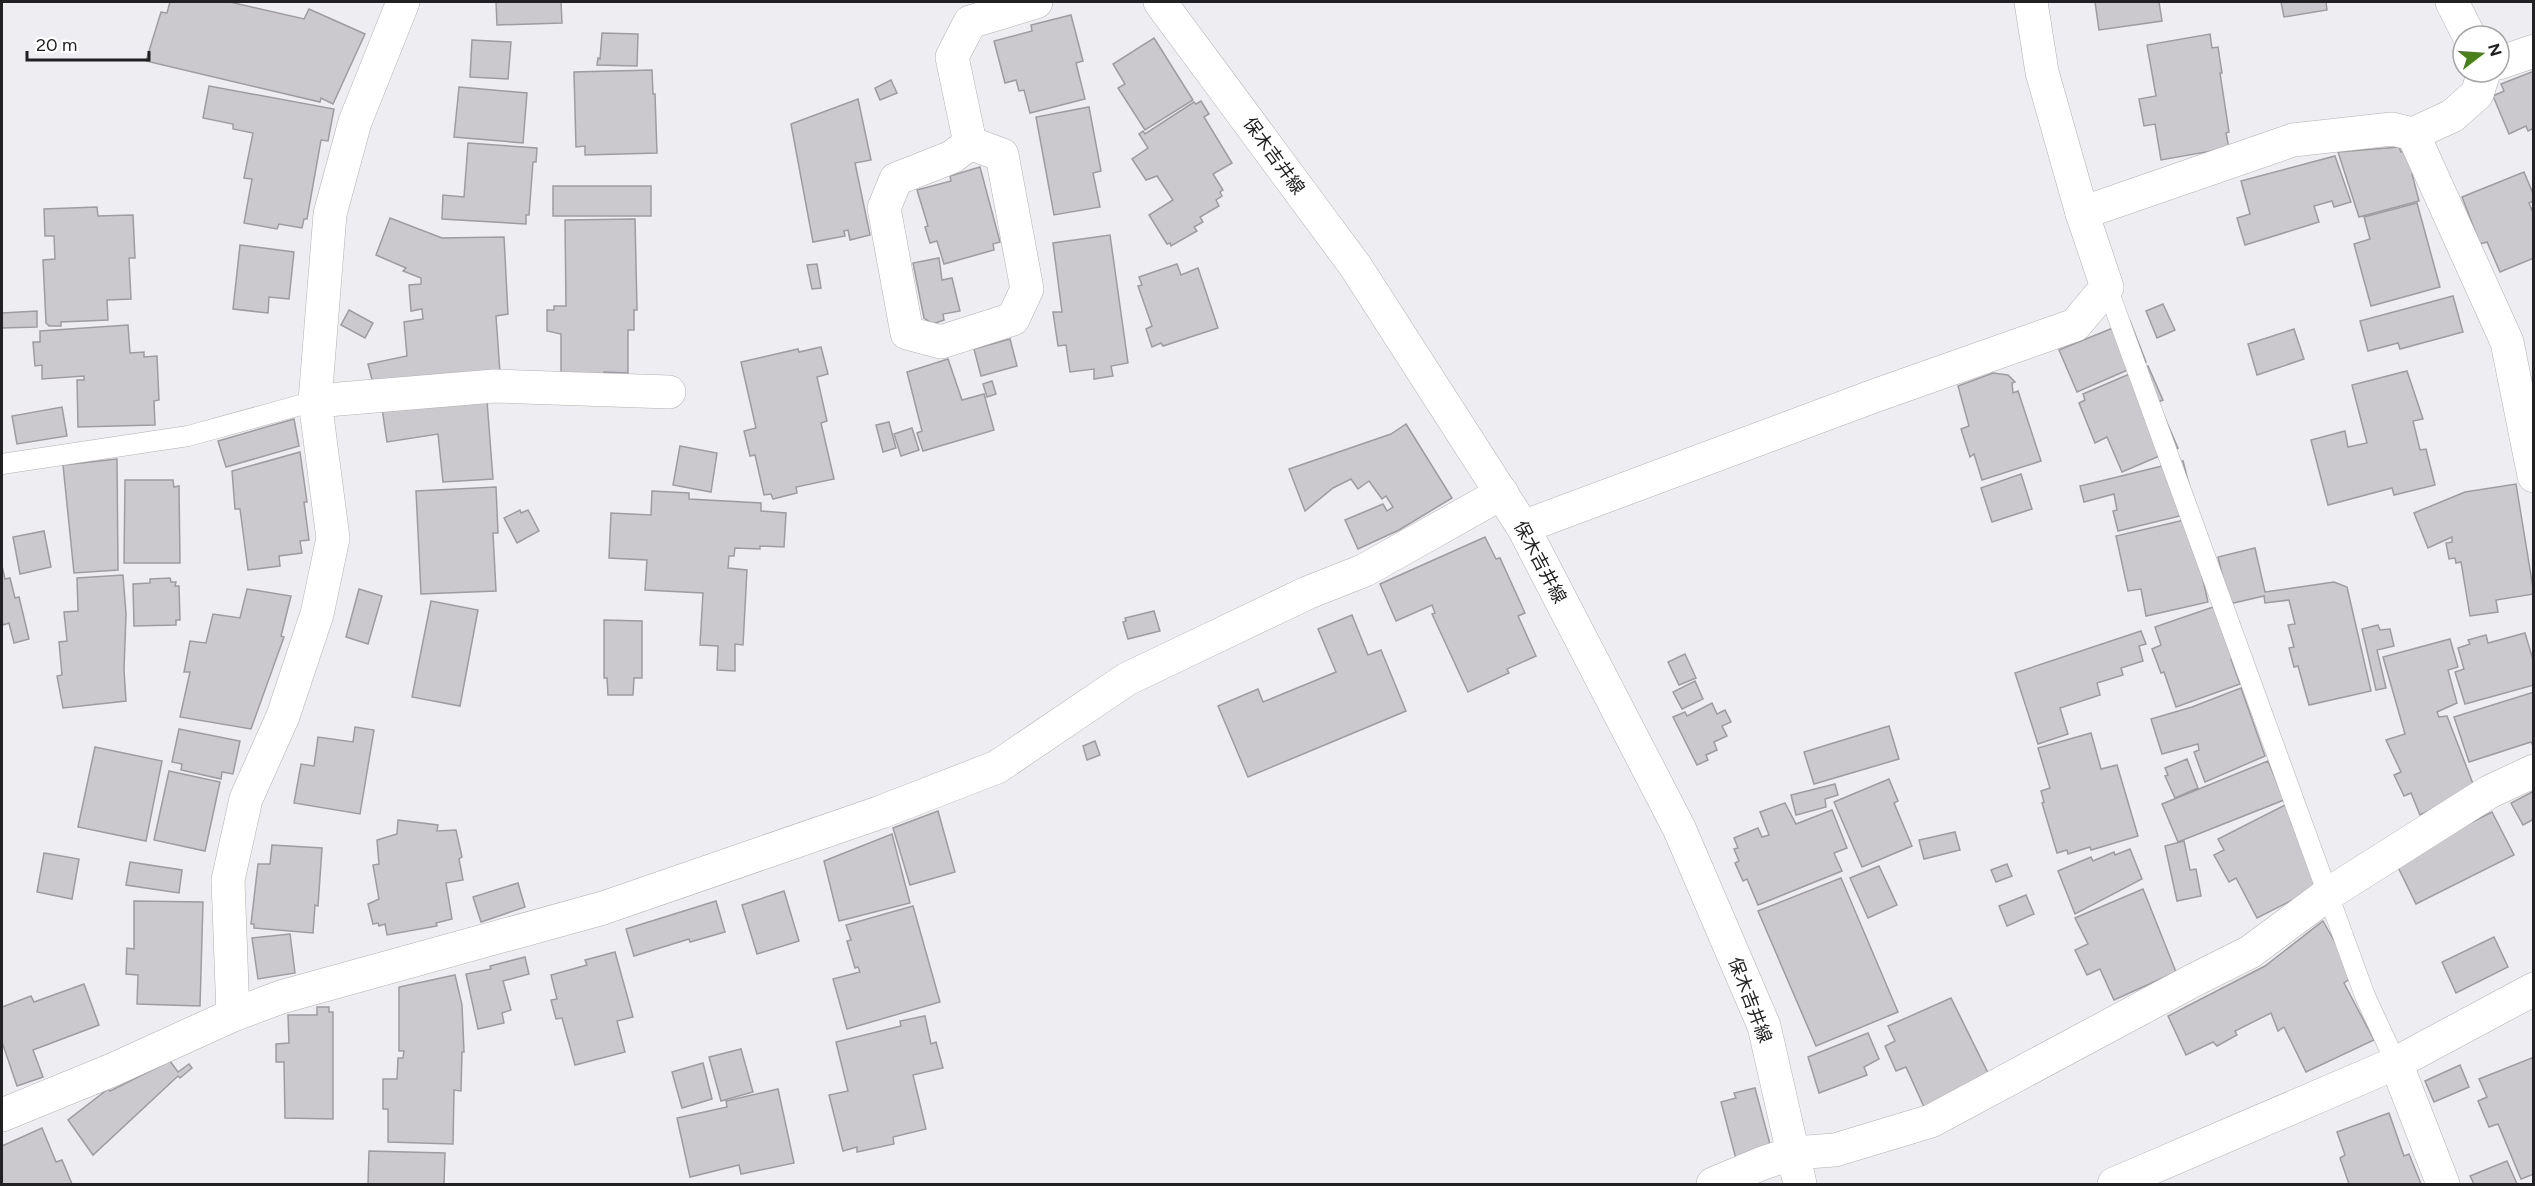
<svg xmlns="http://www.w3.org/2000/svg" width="2535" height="1186" viewBox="0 0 2535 1186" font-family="Figtree,'Noto Sans JP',sans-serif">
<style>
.building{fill:#cbc9cd;stroke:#9e9ca0;stroke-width:1.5}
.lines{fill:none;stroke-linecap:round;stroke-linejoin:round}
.service-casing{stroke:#b2b1b4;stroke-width:21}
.minor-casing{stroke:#b2b1b4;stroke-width:34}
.secondary-casing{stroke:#b2b1b4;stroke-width:34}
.service{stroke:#fff;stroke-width:20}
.minor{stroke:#fff;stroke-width:33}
.secondary{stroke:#fff;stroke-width:33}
.labels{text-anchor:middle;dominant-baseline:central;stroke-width:4.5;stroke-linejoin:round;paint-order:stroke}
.street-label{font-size:18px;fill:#212022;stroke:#fff}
</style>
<rect width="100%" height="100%" fill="#eeedf1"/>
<g class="building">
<path d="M170,2H230L304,19L309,9L365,34L333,104L321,98L320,102L146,61L161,12L167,13Z"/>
<path d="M496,2H571H561L562,23L497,25Z"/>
<path d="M2095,2H2159L2162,21L2099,30Z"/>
<path d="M2281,2H2326L2327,10L2284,17Z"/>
<path d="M1071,15L1083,61L1076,63L1085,99L1030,113L1024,90L1019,91L1016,80L1005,83L994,41L1032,31L1031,25Z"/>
<path d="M602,33L638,34L637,66L597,65L598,58L600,59Z"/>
<path d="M2210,34L2212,48L2218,47L2222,73H2220L2229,132L2226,133L2229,148L2161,160L2155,124L2144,126L2139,99L2156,96L2147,45Z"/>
<path d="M1154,38L1193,100L1145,130L1118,88L1125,84L1113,64Z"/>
<path d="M472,40L511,42L508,79L470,77Z"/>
<path d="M652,70L653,94H655L657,153L585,155V146L576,147L574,72Z"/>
<path d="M2534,71V128L2528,131L2526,126L2509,134L2493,96L2504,91L2501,84Z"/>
<path d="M891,80L897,93L880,100L875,88Z"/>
<path d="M209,86L334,109L328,141L321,140L307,219H304L302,228L279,224L277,229L244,223L252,179L244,178L253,133L233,129V124L203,118Z"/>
<path d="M459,87L527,93L523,143L454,137Z"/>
<path d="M858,99L871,160L855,163L870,235L850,240L848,230L844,231L845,236L813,242L791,124Z"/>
<path d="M1201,101L1209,114L1204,117L1232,163L1213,174L1223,190L1220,192L1222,196L1216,200L1219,206L1200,217L1203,222L1194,227L1197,231L1171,246L1170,243L1167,244L1149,215L1173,200L1157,176L1146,180L1132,159L1148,148L1139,134L1143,131L1145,134L1194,102L1196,104Z"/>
<path d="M1089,107L1101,171L1093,173L1100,207L1054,215L1036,117Z"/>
<path d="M468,143L537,148L536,162H533L529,215H526V224L442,219L443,195L464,197Z"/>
<path d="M2399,147L2401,152L2412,148L2419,172L2412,174L2419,201L2359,217L2338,152Z"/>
<path d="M2335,156L2351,202L2334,207L2332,201L2314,206L2319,222L2245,245L2237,218L2250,214L2241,181Z"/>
<path d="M980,167L1000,242L993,244L994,250L944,264L937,241L930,243L925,227L928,226L917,190L951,181L950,176Z"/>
<path d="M2524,172L2534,196V201L2529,203L2534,215V258L2500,272L2487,242L2480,244L2462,197Z"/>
<rect x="553" y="186" width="98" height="30"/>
<path d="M2417,203L2440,287L2371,306L2354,244L2370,239L2364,217Z"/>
<path d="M97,207L98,216L133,215L135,258H129L131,299L107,300L108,320L61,322V326H49L46,323L43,260L55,259L54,236H45L44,209Z"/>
<path d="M390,218L442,238L504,237L508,314L496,316L500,373L374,388L368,364L407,356L404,322L423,319L422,309L411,311L409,285L421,284V278L403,271L406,268L376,255Z"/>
<path d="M635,219L637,310H634V330H628V373L604,372V377H561V334L547,331V310H554V306H566L565,220Z"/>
<path d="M1110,235L1128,363L1111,366L1113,376L1094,379V369L1070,372L1066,345L1058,346L1053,312H1062L1053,243Z"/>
<path d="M240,245L294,252L289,299L269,297L268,313L233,309Z"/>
<path d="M939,258L942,280L952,278L960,311L943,314L944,320L933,324L924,318L913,263Z"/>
<path d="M817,264L821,288L812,289L807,265Z"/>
<path d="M1177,264L1181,275L1198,268L1218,328L1163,346L1161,343L1152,347L1146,329L1152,326L1138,286L1142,285L1139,277Z"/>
<path d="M2453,296L2463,332L2400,349L2398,343L2368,351L2360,321Z"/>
<path d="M2163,304L2175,330L2157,338L2146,311Z"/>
<path d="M349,310L373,323L365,338L341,325Z"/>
<path d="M37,311V327L2,328V313Z"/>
<path d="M2130,321L2146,362L2077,392L2059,350Z"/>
<path d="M128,325L130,353L144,352V357L157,356L159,400L154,401L155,425L78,427L77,380H84V376L42,379V365L35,366L33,342H40V331Z"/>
<path d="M2294,329L2304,359L2257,375L2248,344Z"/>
<path d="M1010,339L1017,366L981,376L974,349Z"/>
<path d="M821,347L828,374L817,377L827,421L821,423L834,479L796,487L797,493L773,499L771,494L764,495L755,455L750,456L744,431L756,428L741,362L798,349L799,352Z"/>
<path d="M948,359L962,400L984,394L994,430L923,451L917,433L922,431L907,372Z"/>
<path d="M2148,366L2163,400L2158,402L2178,448L2122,472L2107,437L2095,443L2079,403L2085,400L2083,394Z"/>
<path d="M2407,371L2423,419L2413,421L2420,450L2426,449L2435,485L2394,495L2392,488L2328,505L2311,440L2345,431L2348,447L2367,443L2352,385Z"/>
<path d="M1993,373L2008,375L2015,382L2012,383L2013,393L2018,391L2041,461L1982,480L1974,454L1970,457L1961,429L1969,426L1958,386Z"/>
<path d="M992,381L996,394L987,397L983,384Z"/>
<path d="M487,401L493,479L443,482L438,434L387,442L382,408Z"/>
<path d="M62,407L67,436L17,444L12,416Z"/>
<path d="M294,419L299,446L226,467L218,441Z"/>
<path d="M889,422L896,448L883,452L876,425Z"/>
<path d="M1406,424L1452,498L1399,530L1358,549L1345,520L1383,504L1387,511L1393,507L1386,496L1382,499L1369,481L1358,489L1351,479L1333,488L1305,511L1289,469L1391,434Z"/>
<path d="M912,428L919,450L901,456L894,434Z"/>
<path d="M680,446L717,453L711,492L673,485Z"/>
<path d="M300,452L307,502H304L309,540L300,541L302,553L279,556L280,566L248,570L240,509H235L232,471Z"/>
<path d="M117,459L118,570L74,573L63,465Z"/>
<path d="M2183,461L2196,512L2118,531L2113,511L2117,510L2114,494L2084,502L2080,486Z"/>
<path d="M2021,474L2032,509L1992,522L1981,488Z"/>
<path d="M125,480H173L174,487L179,486L180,563H124Z"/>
<path d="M2516,484L2534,594L2496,600L2498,612L2470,616L2461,562L2456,563L2455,558L2449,559L2446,543L2452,542V537L2428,548L2414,513L2465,492Z"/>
<path d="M496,487L498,533H493L496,591L421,594L416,491Z"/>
<path d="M652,491L689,493V499L761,503V511L786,513L784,547L760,546V549L735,548L734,556H729L728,568L747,570L743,645L735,644V671L717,670L718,646L700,645L703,593L645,590L647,560L609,558L611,513L651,515Z"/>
<path d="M520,510L521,513L528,510L539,531L517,543L504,518Z"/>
<path d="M2193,518L2195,545L2208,602L2146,616L2141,589L2128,591L2116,536Z"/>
<path d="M44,531L51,567L20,574L13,537Z"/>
<path d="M1485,537L1496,559L1500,558L1525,613L1518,616L1536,656L1507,669L1509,673L1468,692L1432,614L1435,613L1432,605L1396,621L1380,584Z"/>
<path d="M2255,548L2265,592L2334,582L2347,587L2371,691L2309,705L2298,666L2294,667L2289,648L2294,647L2288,625L2295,624L2289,600L2265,603L2264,596L2229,604L2218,557Z"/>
<path d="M2,566L5,579L10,578L15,598L19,597L29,639L14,643L9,623L3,625L2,620Z"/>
<path d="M123,575L126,614L124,670L126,701L63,708L57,676L62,675L59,642L67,641L64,612L78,611L77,578Z"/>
<path d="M170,578L171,582H176L175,586H179L180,620H176V625L134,626L133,584L150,583V579Z"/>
<path d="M247,589L291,596L281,636L284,637L251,729L180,717L190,672H184L190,641L206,643L213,614L240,618Z"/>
<path d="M359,589L382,596L368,644L346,637Z"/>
<path d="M431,601L478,610L460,706L412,697Z"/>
<path d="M2219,605L2237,656L2231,659L2240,684L2176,707L2164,672L2161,673L2152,649L2161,645L2155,627Z"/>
<path d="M1154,611L1160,631L1128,639L1123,622L1126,621L1125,618Z"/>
<path d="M1352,615L1368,655L1381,650L1406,711L1248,777L1218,706L1258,689L1263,702L1336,672L1318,629Z"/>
<path d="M604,620L642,621V678H634L633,695H608L607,678H604Z"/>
<path d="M2378,625L2380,630L2390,629L2394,646L2377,650L2386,688L2376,690L2362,629Z"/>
<path d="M2141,631L2146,644L2139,646L2143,661L2121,668L2123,675L2097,683L2100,695L2060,708L2068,734L2038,744L2015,673Z"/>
<path d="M2525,633L2534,663V685L2465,704L2455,672L2464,669L2458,648L2470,644L2468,640L2486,635L2488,643Z"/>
<path d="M2450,639L2458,667L2448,670L2457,703L2437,712L2439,717L2447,716L2475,789L2420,815L2411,793L2404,796L2394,775L2401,772L2386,740L2405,734L2383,657Z"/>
<path d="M1685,654L1696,678L1679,685L1668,662Z"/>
<path d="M1695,681L1703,699L1682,709L1673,692Z"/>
<path d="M2241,688L2265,756L2205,782L2194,752L2199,750L2198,744L2162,754L2151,719L2192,707Z"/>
<path d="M2534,692V748L2531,742L2469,762L2454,717Z"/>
<path d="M1712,703L1717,714L1725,710L1731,722L1722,726L1727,736L1714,742L1717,750L1706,755L1708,760L1697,765L1673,717L1685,712L1687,716Z"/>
<path d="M1889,726L1899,759L1814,784L1804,752Z"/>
<path d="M355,727L374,730L360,814L294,803L301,764L314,766L318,737L353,742Z"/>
<path d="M179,729L240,741L233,774L222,772L221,779L181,770L182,764L172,762Z"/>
<path d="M2091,733L2101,769L2117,765L2138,836L2091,850L2090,847L2068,854L2067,850L2057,853L2042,803L2044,802L2041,791L2050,788L2038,748Z"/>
<path d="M1095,741L1100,755L1087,760L1083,746Z"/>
<path d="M95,747L162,761L146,841L78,827Z"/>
<path d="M2187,759L2198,788L2175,798L2165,776L2168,775L2165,768Z"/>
<path d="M2268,761L2284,800L2178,842L2162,804Z"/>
<path d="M169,771L220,782L205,851L154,840Z"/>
<path d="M1889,779L1898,801L1894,803L1912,846L1862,867L1834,802Z"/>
<path d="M1835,784L1838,795L1825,799L1826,807L1796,815L1791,795Z"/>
<path d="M2534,791V819L2523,825L2511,803Z"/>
<path d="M1785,803L1796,824L1832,810L1847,848L1834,853L1842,871L1758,905L1747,879L1743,881L1735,863L1739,861L1734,849L1738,848L1734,838L1758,828L1762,837L1769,835L1760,812Z"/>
<path d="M2287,804L2295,819L2291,822L2313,864L2318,887L2257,918L2236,878L2229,882L2214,855L2224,850L2218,839Z"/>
<path d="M938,811L955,872L910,885L893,828Z"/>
<path d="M2492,812L2514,855L2416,904L2395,861Z"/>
<path d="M398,820L438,825L437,831L456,830L462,857L459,859L463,880L446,883L452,919L436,923L437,926L387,935L385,924L379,926L378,923L373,924L368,904L379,899L373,865L379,864L377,840L397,834Z"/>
<path d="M1955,832L1960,850L1924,859L1919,840Z"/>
<path d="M892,834L910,903L839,921L824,861Z"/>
<path d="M2184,841L2190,870L2196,869L2201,896L2177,901L2165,846Z"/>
<path d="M272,845L322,848L318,906L315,905L313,933L254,928V924H251L258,864H270Z"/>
<path d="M2130,849L2142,879L2075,914L2058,871L2091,857L2093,861L2114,852L2115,855Z"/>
<path d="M44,853L79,859L72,899L37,892Z"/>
<path d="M130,862L182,870L179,893L126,885Z"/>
<path d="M2007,864L2012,876L1996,882L1991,870Z"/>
<path d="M1879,866L1897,905L1868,918L1850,878Z"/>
<path d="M1841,878L1898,1012L1816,1046L1758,911Z"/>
<path d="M518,883L525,907L481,922L473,897Z"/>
<path d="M2143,889L2176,972L2114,1000L2100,969L2087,975L2075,950L2088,944L2075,918Z"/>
<path d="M784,891L799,941L757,954L742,905Z"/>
<path d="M2026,895L2034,914L2007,926L1999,906Z"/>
<path d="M134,901L203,902L200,1006L137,1004L138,975L126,974L127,948L134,949Z"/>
<path d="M716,901L725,932L690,942L689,939L634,956L626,929Z"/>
<path d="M913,906L940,1002L847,1029L833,979L860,972L858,967L855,968L847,941L851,940L846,925Z"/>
<path d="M2323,921L2354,976L2344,983L2374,1040L2306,1072L2284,1027L2278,1031L2271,1013L2235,1031L2237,1035L2217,1046L2213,1042L2186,1055L2168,1016L2265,966Z"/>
<path d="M290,934L295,973L258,979L252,938Z"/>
<path d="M2494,937L2508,967L2456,993L2442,962Z"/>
<path d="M615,952L633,1017L617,1021L625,1052L575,1065L562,1018L556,1019L551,1000L557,999L551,975L587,965L585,960Z"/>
<path d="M525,957L529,974L503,981L511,1010L502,1013L504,1023L478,1029L466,974L491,969L490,966Z"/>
<path d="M455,975L462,1005L464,1052H462L461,1091L454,1090L453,1144L388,1142V1109H383V1079H397L398,1058H403L404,1051H399V987Z"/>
<path d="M84,984L99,1025L33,1050L43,1077L17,1086L2,1042V1007L31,996L34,1002Z"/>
<path d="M1951,998L1989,1075L1924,1107L1906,1067L1896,1071L1885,1046L1895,1041L1888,1026Z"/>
<path d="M317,1007H329V1012H333V1119L285,1118L284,1062H276V1044L289,1043L288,1015H317Z"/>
<path d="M925,1016L931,1044L936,1042L943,1068L913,1075L926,1129L893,1137L894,1144L857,1152V1147L843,1151L829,1095L848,1091L836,1042L901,1026L900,1021Z"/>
<path d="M1868,1033L1879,1059L1864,1067L1867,1075L1819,1093L1808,1057Z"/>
<path d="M741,1049L753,1092L721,1101L709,1057Z"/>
<path d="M2534,1057V1174L2521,1179L2498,1124L2489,1127L2478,1101L2487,1097L2479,1079Z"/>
<path d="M170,1061L178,1072L189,1064L192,1068L180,1078L178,1076L93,1155L68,1120L108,1089L110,1091Z"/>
<path d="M703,1063L712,1099L682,1108L672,1072Z"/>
<path d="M2460,1065L2469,1087L2434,1102L2425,1081Z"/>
<path d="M1755,1088L1770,1144L1736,1159L1721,1102L1736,1098L1734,1093Z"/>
<path d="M778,1089L794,1163L741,1174L739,1165L690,1177L677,1118L727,1107L726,1101Z"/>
<path d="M2389,1113L2404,1156L2409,1154L2421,1184H2349L2340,1158L2345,1155L2337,1132Z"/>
<path d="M42,1128L56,1162L62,1160L72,1184H2V1146Z"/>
<path d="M369,1151L445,1153L444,1184H368Z"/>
<path d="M2507,1161L2517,1184H2474L2470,1176Z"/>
</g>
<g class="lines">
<defs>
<g id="service">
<path d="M2107,287L2365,996L2396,1063"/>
<path d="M2,464L188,436L315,401"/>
</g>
<g id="minor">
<path d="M2452,2L2469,36"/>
<path d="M2499,63L2534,51"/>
<path d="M2413,134L2452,116L2477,94L2484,72"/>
<path d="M970,143L1002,155L1027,289L1013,319L941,342L907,333L884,208L896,179L952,157Z"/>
<path d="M970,143L952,57L970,22L1036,2"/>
<path d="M2082,213L2293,140L2392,129L2413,134L2507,342L2534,476"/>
<path d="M315,401L494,386L669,392"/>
<path d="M1523,527L1874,396L2075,325L2107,287L2082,213L2042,72L2031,2"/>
<path d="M233,1015L228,880L246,799L283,716L317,614L333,538L315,401L330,214L355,122L403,2"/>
<path d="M2396,1063L2443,1184"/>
<path d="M2,1115L112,1070L233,1015L281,997L603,908L881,812L997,767L1127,679L1307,593L1365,570L1502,493"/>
<path d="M1713,1184L1763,1163L1793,1153L1835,1150L1931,1121L2194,980L2250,952L2328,894L2489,792L2534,771"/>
<path d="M2114,1184L2396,1063L2534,989"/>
</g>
<path id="secondary" d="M1160,2L1356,267L1523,527L1679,828L1764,1026L1800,1184"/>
</defs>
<use href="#service" class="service-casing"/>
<use href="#minor" class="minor-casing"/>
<use href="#secondary" class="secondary-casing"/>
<use href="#service" class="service"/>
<use href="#minor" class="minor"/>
<use href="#secondary" class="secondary"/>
</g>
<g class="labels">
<g class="street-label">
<text transform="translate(1274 156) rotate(54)">保木吉井線</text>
<text transform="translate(1540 562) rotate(62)">保木吉井線</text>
<text transform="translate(1750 1000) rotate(69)">保木吉井線</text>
</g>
</g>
<rect width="2535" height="1186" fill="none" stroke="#212022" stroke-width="6"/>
<g transform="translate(2481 54) rotate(73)"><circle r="28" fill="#ffffff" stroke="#a6a6a7" stroke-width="1.5"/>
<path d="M0-4.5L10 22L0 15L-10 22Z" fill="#48811a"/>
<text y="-9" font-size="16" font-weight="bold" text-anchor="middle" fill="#212022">N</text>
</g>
<path d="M27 51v9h122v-9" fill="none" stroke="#212022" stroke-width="3"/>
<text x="36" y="51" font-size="18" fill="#212022" stroke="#ffffff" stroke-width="4.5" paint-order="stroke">20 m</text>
</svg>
